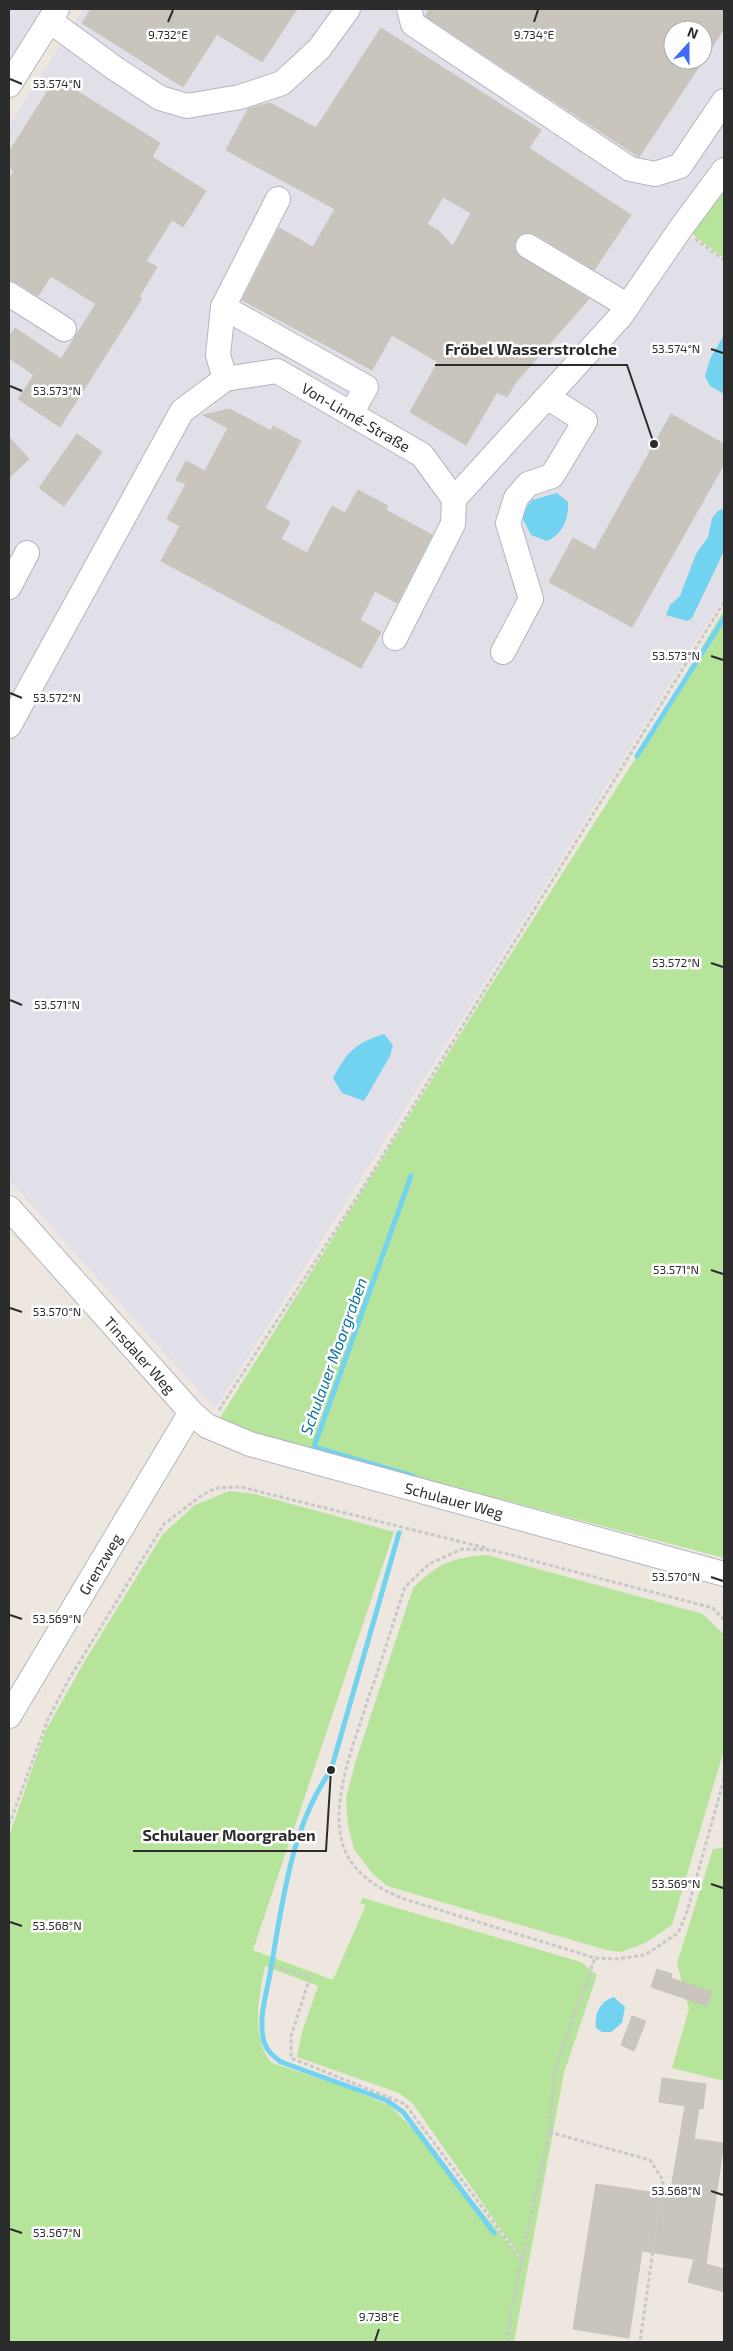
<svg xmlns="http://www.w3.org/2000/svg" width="733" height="2351" viewBox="0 0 733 2351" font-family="'Exo 2',sans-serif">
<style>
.industrial{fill:#e1dfe7;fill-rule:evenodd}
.green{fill:#b7e49b;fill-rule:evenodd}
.water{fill:#72d3f0}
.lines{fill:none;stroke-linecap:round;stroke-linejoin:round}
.stream{stroke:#72d3f0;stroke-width:5}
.building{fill:#c9c5bd;stroke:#cac3b8;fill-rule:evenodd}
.minor-casing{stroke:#b2b6c0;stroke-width:26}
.path{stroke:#c8c8c8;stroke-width:3;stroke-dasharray:4 2.5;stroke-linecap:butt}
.minor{stroke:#fff;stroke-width:24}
.ticks{fill:none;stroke:#2c2c2c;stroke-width:2}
.labels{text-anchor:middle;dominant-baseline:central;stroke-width:5;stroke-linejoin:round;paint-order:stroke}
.street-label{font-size:15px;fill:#2c2c2c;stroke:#fff}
.water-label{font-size:16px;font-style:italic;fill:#0d73a0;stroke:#fff}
.ticks-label{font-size:12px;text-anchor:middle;fill:#2c2c2c;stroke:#fff;stroke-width:5;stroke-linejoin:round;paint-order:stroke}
.leader{fill:none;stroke:#2c2c2c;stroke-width:2}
.callout-dot{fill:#2c2c2c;stroke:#fff;stroke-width:2}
.callout-label{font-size:16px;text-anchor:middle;font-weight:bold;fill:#2c2c2c;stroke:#fff;stroke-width:5;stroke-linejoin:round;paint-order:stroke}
</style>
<rect width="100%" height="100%" fill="#eee7df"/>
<g class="industrial">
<path d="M9,9H55L9,76Z"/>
<path d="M83,9H724V173L682,231L724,262V596L475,998L215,1409L9,1180V126ZM673,30H703V60H673Z"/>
</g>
<g class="green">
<path d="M724,173V258L684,228Z"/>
<path d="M724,610V1558L317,1451L232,1425L220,1418L483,998L637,756Z"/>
<path d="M229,1491L255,1494L394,1532L253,1950L333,1980L366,1905L360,1903L363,1898L581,1962L597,1975L564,2073L514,2342H9V1836L45,1732L83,1664L163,1534L195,1505ZM265,1966L318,1986L302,2032L297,2057L399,2093L413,2104L523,2261L414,2130L389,2105L342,2086L272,2063C250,2039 259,1996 265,1966Z"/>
<path d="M487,1555L703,1614L724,1635V1750L672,1925L645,1943L621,1952L606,1950L387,1886L372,1873L354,1849L348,1826L346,1798L356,1760L413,1588C437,1564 453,1557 487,1555Z"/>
<path d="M724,1847V2081L672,2068L689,2009L677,1963L713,1849Z"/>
</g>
<g class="water">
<path d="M724,335V394L710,386L705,376L710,359Z"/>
<path d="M557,493L568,502C569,518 563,534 547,541L531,535L521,515L532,500Z"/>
<path d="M724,509V551L692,618L687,621L666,615L670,605L680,596L696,554L708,537L712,518L719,510Z"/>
<path d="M384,1034L393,1045L390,1056L364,1101L342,1093L333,1078C347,1052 355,1043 384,1034Z"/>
<path d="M614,1997L625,2007L622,2023L611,2032H602L596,2028C594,2014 600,2001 614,1997Z"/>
</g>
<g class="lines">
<g class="stream">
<path d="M637,756L724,618"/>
<path d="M411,1176L314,1447L413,1476"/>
<path d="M399,1533L331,1770C290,1828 282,1906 270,1974C266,1996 258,2019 264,2042C267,2051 273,2056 281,2062L386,2100L403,2112L494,2233"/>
</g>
</g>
<g class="building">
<path d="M91,9H297L262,62L217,34L183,87L82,23Z"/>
<path d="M430,9H724V29L639,157L425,16ZM673,30H703V60H673Z"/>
<path d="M381,28L541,130L529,148L631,215L594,270L535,234H522L517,239L514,246L521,257L589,299L516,382L507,397L497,392L466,445L410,412L438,362L392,335L372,370L242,300L279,228L313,247L335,209L226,150L248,109L270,103L316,128ZM443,197L471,213L453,246L440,232L427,224Z"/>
<path d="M56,78L160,143L152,157L206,191L183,227L172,220L146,261L157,267L139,297L142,298L60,427L18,399L34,375L9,358V337L15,328L61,359L96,304L51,276L38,296L16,282L9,280V180L14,171L9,167V152Z"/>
<path d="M230,409L271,431L273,426L301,441L265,508L290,522L281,539L307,553L332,506L345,513L358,490L388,506L386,510L432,535L397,603L375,591L360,620L381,632L361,668L161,561L180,526L167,519L186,484L176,480L186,461L205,471L228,428L203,415Z"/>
<path d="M671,414L724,444V464L632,627L549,582L573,538L595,550Z"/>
<path d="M77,434L102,452L64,506L39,488Z"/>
<path d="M9,437L29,459L9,478Z"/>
<path d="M657,1969L672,1974L671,1978L712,1992L707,2006L651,1987Z"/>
<path d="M632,2016L646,2021L634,2051L621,2045Z"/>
<path d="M662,2078L706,2084L703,2109L699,2108L694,2139L724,2143L706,2264L724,2269V2292L688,2282L694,2259L642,2251L629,2338L573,2329L596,2184L670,2195L685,2106L659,2102Z"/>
</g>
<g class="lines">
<defs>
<g id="minor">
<path d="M409,9L413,24L630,169L655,174L680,166L724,101"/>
<path d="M50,21L113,67L160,98L187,106L240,97L282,83L319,49L348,9"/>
<path d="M9,85L57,9"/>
<path d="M278,199L223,307L366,387L351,414"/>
<path d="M528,246L628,306"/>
<path d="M9,294L64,329"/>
<path d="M223,307L218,355L225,379"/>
<path d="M9,587L27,553"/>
<path d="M395,638L453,524L454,499"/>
<path d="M503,652L531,599L508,523L516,498L528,484L552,476L585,421L547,397"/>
<path d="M9,726L182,411L225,379L277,371L422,455L454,499L620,317L681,228L724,170"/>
<path d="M9,1208L191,1412L207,1426L250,1444L724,1574"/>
<path d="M9,1716L191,1412"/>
</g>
</defs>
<use href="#minor" class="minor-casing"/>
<g class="path">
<path d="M695,239L724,260"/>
<path d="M219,1410L359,1194L724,602"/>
<path d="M724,1620L713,1608L492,1550L462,1549L429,1564L405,1587L398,1608C388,1640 378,1671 367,1702C354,1745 324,1813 348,1857C361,1879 382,1890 404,1899L595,1958L617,1959L645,1955L678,1933L686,1915L724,1779"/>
<path d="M9,1825L48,1719L69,1679L164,1524L202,1495L216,1488L241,1487L486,1548"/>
<path d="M273,1966L310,1977L291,2036V2058L405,2104L521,2259"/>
<path d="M549,2132L650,2160L663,2180L640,2342"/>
<path d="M507,2342L511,2311L549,2132L555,2069L595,1958"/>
</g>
<use href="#minor" class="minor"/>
</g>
<path class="ticks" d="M168,22L173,10M534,22L538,10M10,79L22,84M711,349L723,353M10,386L22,391M711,656L723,660M10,693L22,698M711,963L723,967M10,1000L22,1005M711,1270L723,1274M10,1308L22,1312M711,1577L723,1581M10,1615L22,1619M711,1884L723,1888M10,1922L22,1926M711,2191L723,2195M10,2229L22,2233M375,2341L379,2329"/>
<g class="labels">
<g class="street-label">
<text transform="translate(356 417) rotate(30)">Von-Linné-Straße</text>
<text transform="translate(140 1355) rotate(48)">Tinsdaler Weg</text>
<text transform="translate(454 1500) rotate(15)">Schulauer Weg</text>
<text transform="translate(100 1564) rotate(-59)">Grenzweg</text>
</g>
<g class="water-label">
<text transform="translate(333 1356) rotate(-70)">Schulauer Moorgraben</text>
</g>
</g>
<g class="ticks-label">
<text x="168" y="39">9.732°E</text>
<text x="534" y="39">9.734°E</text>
<text x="57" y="88">53.574°N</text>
<text x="676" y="353">53.574°N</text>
<text x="57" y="395">53.573°N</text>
<text x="676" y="660">53.573°N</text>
<text x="57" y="702">53.572°N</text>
<text x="676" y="967">53.572°N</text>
<text x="57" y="1009">53.571°N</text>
<text x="676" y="1274">53.571°N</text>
<text x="57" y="1316">53.570°N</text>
<text x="676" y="1581">53.570°N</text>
<text x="57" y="1623">53.569°N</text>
<text x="676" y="1888">53.569°N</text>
<text x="57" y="1930">53.568°N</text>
<text x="676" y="2195">53.568°N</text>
<text x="57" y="2237">53.567°N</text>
<text x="379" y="2321">9.738°E</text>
</g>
<path class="leader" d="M654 444L627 365H435M331 1770L326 1851H133"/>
<g class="callout-dot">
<circle cx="654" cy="444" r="5"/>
<circle cx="331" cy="1770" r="5"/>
</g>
<g class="callout-label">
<text x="531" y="355">Fröbel Wasserstrolche</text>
<text x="229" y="1841">Schulauer Moorgraben</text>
</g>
<rect width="733" height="2351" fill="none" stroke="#2c2c2c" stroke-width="20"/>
<g transform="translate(688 45) rotate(21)"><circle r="24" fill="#ffffff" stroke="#ababab"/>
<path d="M0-4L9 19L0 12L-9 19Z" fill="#3f69fb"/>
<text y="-8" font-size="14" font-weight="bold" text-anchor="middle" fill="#2c2c2c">N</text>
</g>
</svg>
